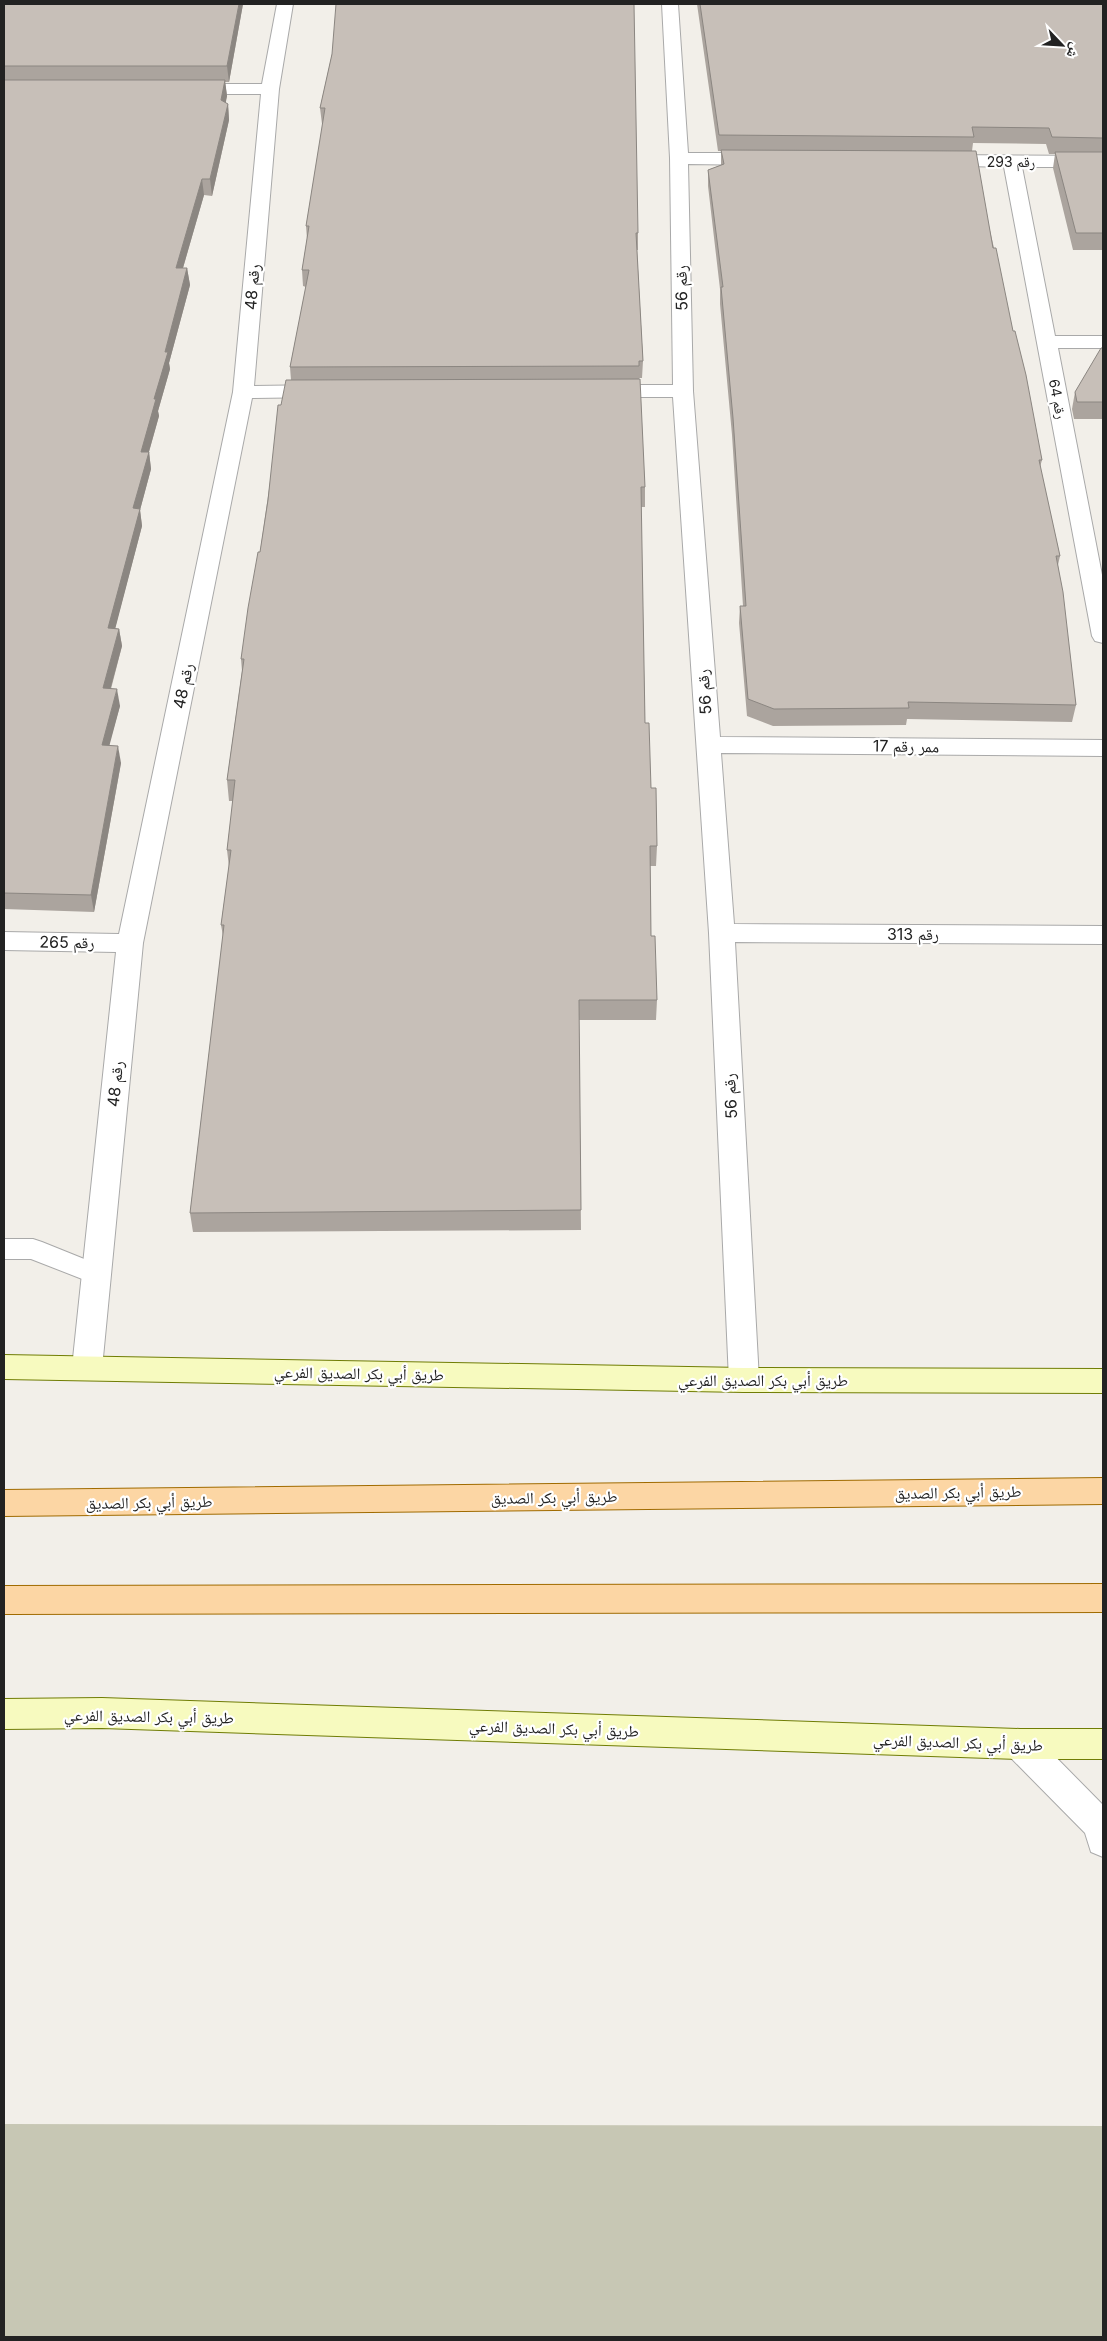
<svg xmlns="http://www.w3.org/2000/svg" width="1107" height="2341" viewBox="0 0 1107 2341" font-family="Inter,'Noto Naskh Arabic',sans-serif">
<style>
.construction{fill:#c7c7b4}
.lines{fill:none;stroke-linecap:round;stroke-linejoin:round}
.lane-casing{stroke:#a9a9a9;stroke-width:2}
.street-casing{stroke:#a9a9a9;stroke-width:2}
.secondary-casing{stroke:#707d05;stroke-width:2}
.primary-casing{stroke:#a06b00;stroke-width:2}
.lane{fill:#fff;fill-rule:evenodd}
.street{fill:#fff;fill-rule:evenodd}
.secondary{fill:#f7fabf;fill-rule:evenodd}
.primary{fill:#fcd6a4;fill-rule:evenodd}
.wall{fill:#aba49e}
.shaded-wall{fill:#8b8681}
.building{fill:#c7bfb8;stroke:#8b8681}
.labels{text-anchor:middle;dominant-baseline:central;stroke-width:4.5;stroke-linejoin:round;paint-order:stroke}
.far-street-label{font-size:14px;fill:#222;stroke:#fff}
.street-label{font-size:16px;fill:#222;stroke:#fff}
</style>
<rect width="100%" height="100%" fill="#f2efe9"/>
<path class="construction" d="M4,2124L1103,2126V2337H4Z"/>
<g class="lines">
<defs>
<path id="lane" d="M4,1239H33L42,1242L104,1267L107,1274L104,1281L95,1284L31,1259H4Z"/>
<g id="street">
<path d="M277,4H293L279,89L254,386L322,385L329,387L332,391L329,395L322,397L252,398L143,943L102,1368L97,1377L87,1380L77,1377L72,1368L116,952L4,950V932L119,934L233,392L261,94H189L183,93L180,89L183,85L189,84H262Z"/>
<path d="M662,4H678L688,153H759L766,155L768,159L766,163L759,165L688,164L693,391L720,737L1103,740V756L721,753L734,924L1103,926V944L735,942L759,1380L754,1389L744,1392L734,1389L729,1380L709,933L673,397H605L598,395L595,391L598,387L605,385H673L670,158Z"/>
<path d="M940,155L1103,156V167H1022L1055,336H1103V348H1058L1103,580V643L1095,641L1092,636L1004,167L933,165L931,161L933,157Z"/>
<path d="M1020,1729L1032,1733L1103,1805V1857L1091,1852L1085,1833L1008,1755L1004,1744L1008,1733Z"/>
</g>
<g id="secondary">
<path d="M4,1355L744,1368L1103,1369V1393L744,1392L4,1379Z"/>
<path d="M102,1698L1020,1729H1103V1759H1020L102,1728L4,1729V1699Z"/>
</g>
<g id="primary">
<path d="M1103,1478V1504L4,1516V1490Z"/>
<path d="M1103,1584V1612L4,1614V1586Z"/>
</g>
</defs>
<use href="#lane" class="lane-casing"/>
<use href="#street" class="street-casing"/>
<use href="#secondary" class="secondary-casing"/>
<use href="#primary" class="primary-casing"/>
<use href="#lane" class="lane"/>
<use href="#street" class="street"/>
<use href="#secondary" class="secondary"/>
<use href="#primary" class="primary"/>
</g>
<g class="wall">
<path d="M4,4H243L229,82H225L227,96L225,103L228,104L229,120L212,196L204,195L183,268H187L190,285L169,363L170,369L158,411L159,416L149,452L151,469L140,510L142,526L115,628L119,629L122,646L111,689L120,706L109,745L121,763L94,912L4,909Z"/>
<path d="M697,4H1103V250H1073L1053,168L1055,154H1049L1046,144L973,143L972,151L1042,460L1040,467L1060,556L1058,565L1076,705L1072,722L907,719L906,725L773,726L747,716L739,623L740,606H743L732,435L720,304V289L708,186V170L721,165V151H718Z"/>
<path d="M332,54L638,233V250H637L643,361L642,378H639V379L645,487V507H641L645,723L651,788L657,846L656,866H650L651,936L657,1000L656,1020H579L581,1230L193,1232L190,1213L223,936L221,925L229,867L227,850L233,801H229L227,780L242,671L241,659L260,552L281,405L291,380L290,367L306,287L303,286L302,270L307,239L306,226L323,124H322L320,108Z"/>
<path d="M1103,348V419H1074L1072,409L1075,392Z"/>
</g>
<g class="shaded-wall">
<path d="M239,4H243L229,82L227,66Z"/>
<path d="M225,80L227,96L223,117L221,100Z"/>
<path d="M228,104L229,120L212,196L210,179Z"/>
<path d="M202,179L204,195L178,285L176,268Z"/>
<path d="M187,268L190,285L169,363L170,369L158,411L159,416L144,469L141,452L165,352Z"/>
<path d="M149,452L151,469L140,510L142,526L111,645L108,628L133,508Z"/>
<path d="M119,629L122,646L106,705L103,688Z"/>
<path d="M117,689L120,706L105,762L102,745Z"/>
<path d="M118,746L121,763L94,912L91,895Z"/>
</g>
<g class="building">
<path d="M4,4H239L227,66H4Z"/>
<path d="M336,4H634L638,233H636L643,361H639V366L290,367L309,270H302L309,226H306L325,108H320L332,54Z"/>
<path d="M700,4H1103V138L1052,137L1049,128L972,127L974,137L719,135Z"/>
<path d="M4,80H225L221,100L228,104L210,179H202L176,268H187L165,352H168L154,399H156L141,452H149L133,508L140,509L108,628L119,629L103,688L117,689L102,745L118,746L91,895L4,893Z"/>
<path d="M721,150L976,151L993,248H996L1013,331H1015L1026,375L1042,460H1039L1060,556H1056L1063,592L1076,705L908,702L909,708L774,709L748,699L740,606H746L733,418L721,287H723L708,170L724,164Z"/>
<path d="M1055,152H1103V233H1076Z"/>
<path d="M1101,348H1103V402H1077L1075,392Z"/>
<path d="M640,379L645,487H641L645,723H649L651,788H656L657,846H650L651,936H655L657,1000H579L581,1210L190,1213L224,925H221L231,850H227L235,780H227L244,659H241L248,608L258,552H260L268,500L278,405H281L286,380Z"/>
</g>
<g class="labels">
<g class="far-street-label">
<text x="1011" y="161">رقم 293</text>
<text transform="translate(1058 399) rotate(79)">رقم 64</text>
</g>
<g class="street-label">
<text transform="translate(252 287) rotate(-85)">رقم 48</text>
<text transform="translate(681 288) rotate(-91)">رقم 56</text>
<text transform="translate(183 686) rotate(-78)">رقم 48</text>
<text transform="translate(704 692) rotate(-94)">رقم 56</text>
<text transform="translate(906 746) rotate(1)">ممر رقم 17</text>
<text x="913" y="934">رقم 313</text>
<text transform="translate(67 942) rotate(1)">رقم 265</text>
<text transform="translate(115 1084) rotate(-84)">رقم 48</text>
<text transform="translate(730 1096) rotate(-93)">رقم 56</text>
<text transform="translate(359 1373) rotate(1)">طريق أبي بكر الصديق الفرعي</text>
<text x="763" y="1380">طريق أبي بكر الصديق الفرعي</text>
<text transform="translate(958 1492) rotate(-1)">طريق أبي بكر الصديق</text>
<text transform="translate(554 1497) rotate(-1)">طريق أبي بكر الصديق</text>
<text transform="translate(149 1502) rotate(-1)">طريق أبي بكر الصديق</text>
<text transform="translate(149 1716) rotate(1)">طريق أبي بكر الصديق الفرعي</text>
<text transform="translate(554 1728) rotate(2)">طريق أبي بكر الصديق الفرعي</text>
<text transform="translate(958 1742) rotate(2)">طريق أبي بكر الصديق الفرعي</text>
</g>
</g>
<rect width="1107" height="2341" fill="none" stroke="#222222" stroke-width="10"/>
<g transform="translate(1062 45) rotate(115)" stroke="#ffffff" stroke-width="4" paint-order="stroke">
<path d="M0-4L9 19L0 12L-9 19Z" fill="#222222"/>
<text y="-8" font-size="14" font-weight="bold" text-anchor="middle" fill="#222222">ش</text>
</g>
</svg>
